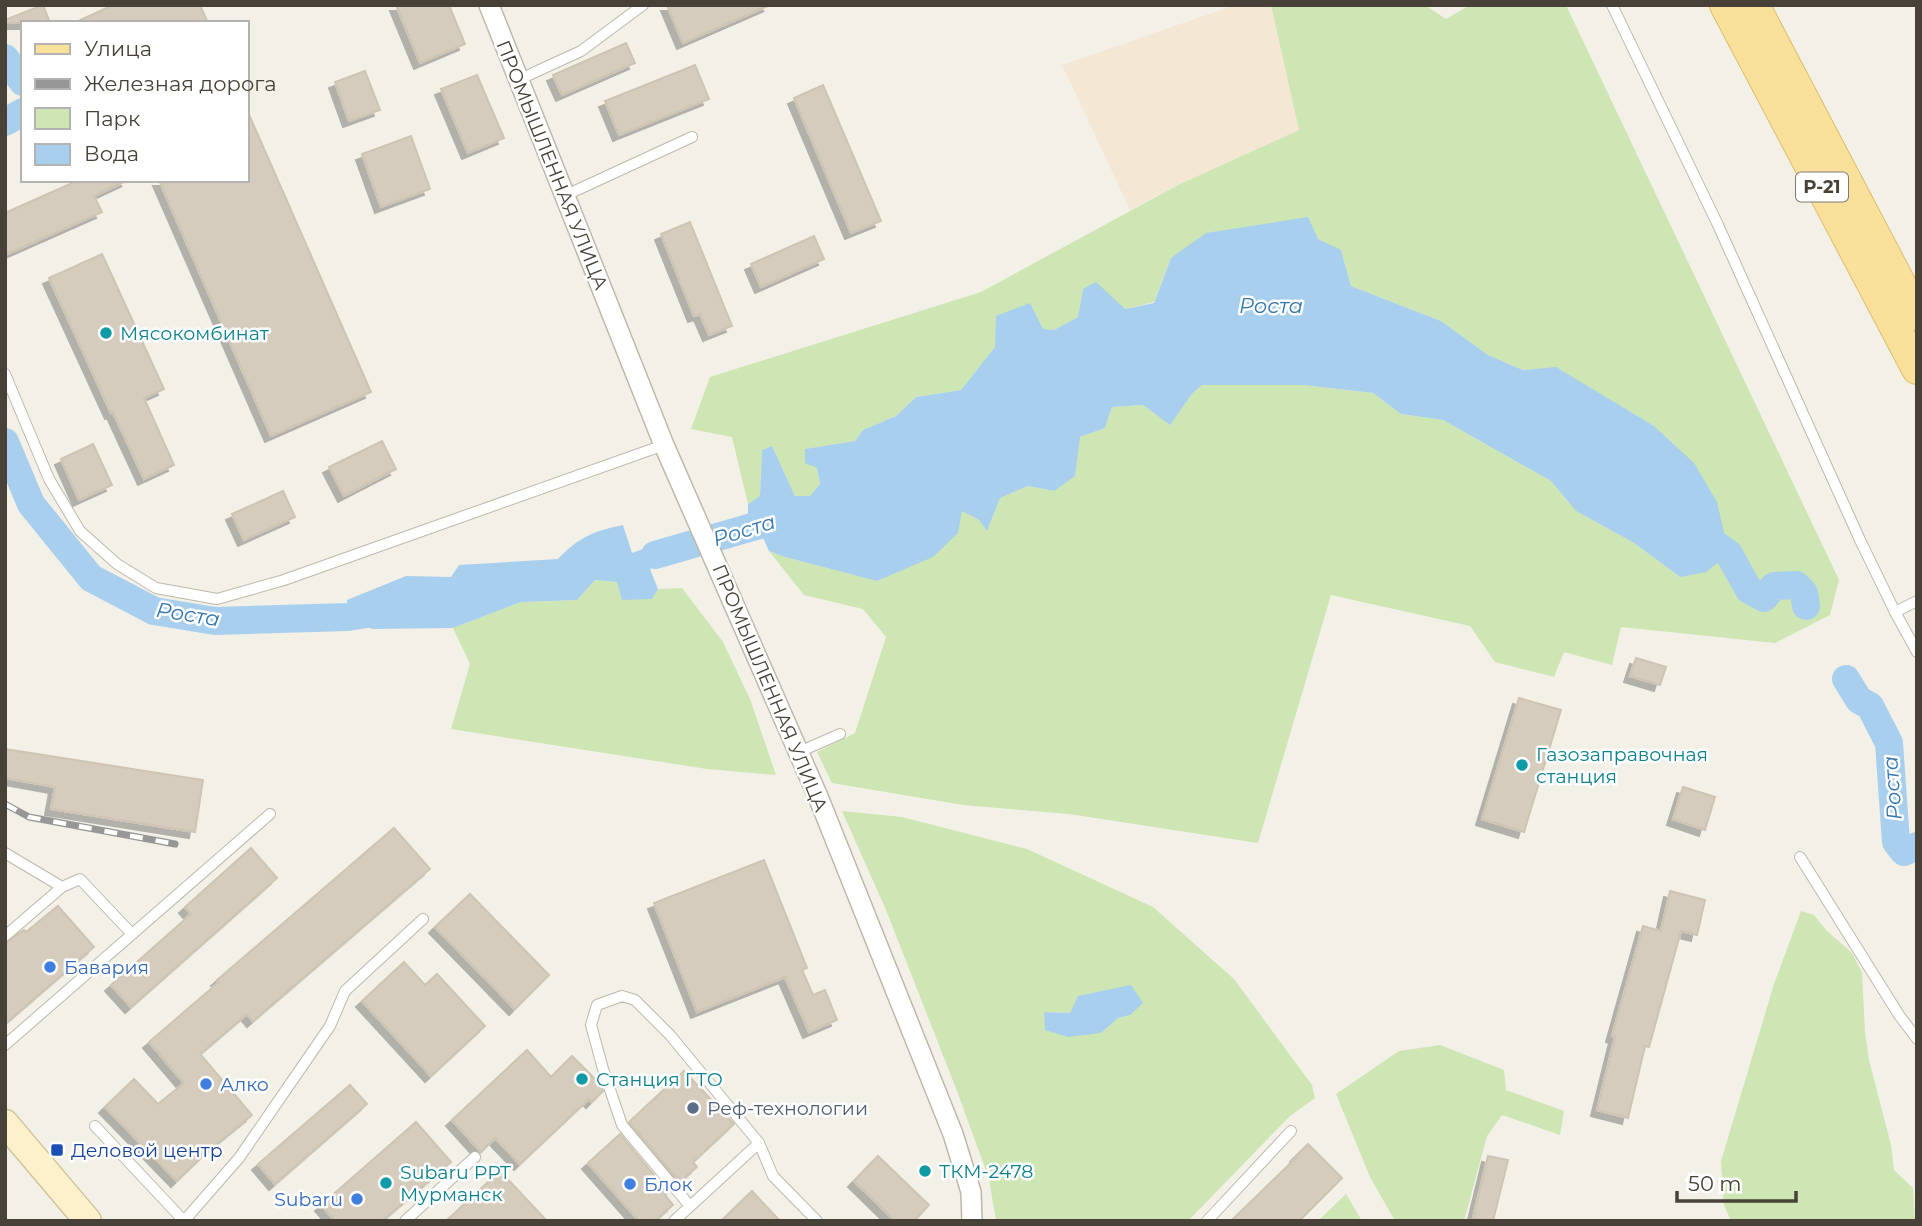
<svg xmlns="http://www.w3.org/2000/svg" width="1922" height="1226" viewBox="0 0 1922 1226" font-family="Montserrat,sans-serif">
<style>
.commercial{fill:#f4e8d5}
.green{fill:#cee6b3;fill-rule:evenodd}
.water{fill:#a8cfed}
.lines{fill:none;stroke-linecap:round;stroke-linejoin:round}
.river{stroke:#a8cfed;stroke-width:28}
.building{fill:#d5ccbe;stroke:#cfc4b2;stroke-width:2;filter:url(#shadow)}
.lane-casing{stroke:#bfb8ab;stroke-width:12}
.street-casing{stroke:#bfb8ab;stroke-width:22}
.secondary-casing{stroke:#d1c49a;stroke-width:29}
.primary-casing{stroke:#debe6b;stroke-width:32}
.lane{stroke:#fff;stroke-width:10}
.street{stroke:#fff;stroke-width:19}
.secondary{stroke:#fcf1ca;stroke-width:26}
.primary{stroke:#f9e19b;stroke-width:30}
.rail-casing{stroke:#979797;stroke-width:7}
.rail{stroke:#fff;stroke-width:4.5;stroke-dasharray:13;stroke-linecap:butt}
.culture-dot{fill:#0f9aa8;stroke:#fff;stroke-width:2.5}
.shop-dot{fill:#3f7fe0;stroke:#fff;stroke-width:2.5}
.service-dot{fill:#5c6f8a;stroke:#fff;stroke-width:2.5}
.transit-dot{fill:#1a4fb4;stroke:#fff;stroke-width:2.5}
.labels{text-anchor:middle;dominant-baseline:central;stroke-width:5;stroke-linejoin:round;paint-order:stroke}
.shield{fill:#fff;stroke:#7e7a73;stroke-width:2}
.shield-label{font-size:18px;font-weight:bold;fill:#474137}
.street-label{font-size:19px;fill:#474137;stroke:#fff}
.culture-label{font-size:19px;fill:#0d838f;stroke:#fff;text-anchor:start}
.shop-label{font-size:19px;fill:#366cbe;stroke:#fff;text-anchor:start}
.service-label{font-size:19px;fill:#4e5e75;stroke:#fff;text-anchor:start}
.transit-label{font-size:19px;fill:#164399;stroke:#fff;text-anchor:start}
.water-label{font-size:21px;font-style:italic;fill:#3578ae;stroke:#fff}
</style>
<defs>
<filter id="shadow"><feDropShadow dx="-6" dy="6" stdDeviation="0" flood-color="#0004"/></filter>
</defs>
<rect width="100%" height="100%" fill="#f3f0e8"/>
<path class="commercial" d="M1235,5H1271L1300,130L1178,185L1130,210L1062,65Z"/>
<g class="green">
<path d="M1271,5H1425L1446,19L1470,5H1566L1839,580L1830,615L1775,643L1621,627L1612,665L1564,652L1554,677L1495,662L1470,626L1331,595L1258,843L1069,814L963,805L832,783L817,752L855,733L886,637L863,609L804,595L769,551L785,557L878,581L962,510L979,520L987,531L1000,498L1028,486L1054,491L1080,437L1105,428L1112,407L1143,405L1170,424L1192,394L1202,385H1303L1373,393L1401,414L1443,420L1551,481L1576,511L1634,543L1680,577L1654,426L1556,368L1523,370L1488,355L1441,321L1351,286L1341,250L1171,258L1154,302L1125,309L1083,290L1078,317L1054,330L1043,329L995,347L961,390L916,397L896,416L863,430L855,441L806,449L817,468L820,484L810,496H795L772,446L762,450L760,496L748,504L732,437L691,429L710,377L981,292L1178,185L1299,130Z"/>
<path d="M595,580L617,582L651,599L658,589L682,588L723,642L750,699L776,775L707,769L451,729L470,664L453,628L521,602L577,600Z"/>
<path d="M842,811L902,817L1027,849L1153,907L1234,979L1312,1085L1315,1098L1290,1116L1188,1221H996L989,1179L957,1091L886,910ZM1044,1012L1130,1015L1118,1018L1101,1033Z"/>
<path d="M1801,911L1814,915L1827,931L1852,953L1862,973L1865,1032L1869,1060L1891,1145L1894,1170L1913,1188L1915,1221H1731L1724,1205L1721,1161L1774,984Z"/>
<path d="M1440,1045L1504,1070L1506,1090L1564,1111L1560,1135L1502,1115L1487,1136L1464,1221H1395L1370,1177L1336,1094L1399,1051Z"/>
<path d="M1346,1194L1362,1221H1318Z"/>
</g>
<g class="water">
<path d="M1308,217L1318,239L1341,250L1351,286L1441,321L1488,355L1523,370L1556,367L1654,426L1694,463L1717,502L1729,554L1706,572L1680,577L1634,543L1576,511L1551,481L1443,420L1401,414L1373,393L1303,385H1202L1192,394L1170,425L1143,405L1112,407L1105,428L1080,437L1075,476L1054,491L1028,486L1000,498L987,531L979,520L962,511L958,533L933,557L877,581L785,557L769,551L756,522L748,515V504L760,496L762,450L772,446L795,496H810L820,484L817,468L805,463V449L855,441L863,430L896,416L916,397L961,390L995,347L996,316L1030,303L1043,329L1054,330L1078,317L1083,289L1096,282L1125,309L1154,303L1171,258L1206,233Z"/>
<path d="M623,525L632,553L654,545L689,540L691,549L650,569L658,589L652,599L622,600L617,582L595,580L577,600L521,602L453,628L372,629L348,617L347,600L406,576L451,577L459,565L558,559C579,537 594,531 623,525Z"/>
<path d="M1131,985L1143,1003L1130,1015L1118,1018L1101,1033L1068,1037L1045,1030L1044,1012L1070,1013L1078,996Z"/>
</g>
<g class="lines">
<g class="river">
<path d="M5,58L23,82"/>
<path d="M5,122L23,112"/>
<path d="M5,442L31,504L91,578L154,611L215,621L348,617L386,611"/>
<path d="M1698,532L1729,554L1749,590L1764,598L1774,586L1796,585L1804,593L1806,606"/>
<path d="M655,555L794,515"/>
<path d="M1846,679L1859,700L1870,706L1889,743L1896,842L1904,852L1917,846"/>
</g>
</g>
<g class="building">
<path d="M43,5L50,23H5V20Z"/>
<path d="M113,5H200L208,23H74Z"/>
<path d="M396,5H449L465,44L420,63Z"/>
<path d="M667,5H770L683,43Z"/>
<path d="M626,43L635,63L562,95L553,75Z"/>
<path d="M695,65L709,99L619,135L605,101Z"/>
<path d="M365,71L380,110L349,121L335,82Z"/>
<path d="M477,75L504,138L468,153L441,89Z"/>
<path d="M823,85L881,221L851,233L794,98Z"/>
<path d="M247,110L371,392L271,436L159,180H247Z"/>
<path d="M411,136L430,189L381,207L362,154Z"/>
<path d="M79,180H128L94,196L102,212L5,255V213Z"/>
<path d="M690,222L732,326L709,335L700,314L694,316L661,234Z"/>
<path d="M814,236L824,259L761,287L751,264Z"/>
<path d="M102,254L164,389L144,398L174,465L144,479L113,412L111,413L49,278Z"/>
<path d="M382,441L396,469L344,496L329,467Z"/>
<path d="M93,444L112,485L79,500L61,459Z"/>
<path d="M283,491L295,517L244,540L232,514Z"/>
<path d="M1636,658L1666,667L1660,685L1630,676Z"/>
<path d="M1519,698L1561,710L1524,832L1482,819Z"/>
<path d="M5,749L203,780L195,832L51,809L55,787L5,778Z"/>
<path d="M1683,787L1715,797L1705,830L1673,819Z"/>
<path d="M394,828L430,869L253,1021L247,1014L200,1054L252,1115L209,1150L177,1181L105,1107L134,1079L158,1104L184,1083L149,1042L219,982L217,980Z"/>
<path d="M251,848L277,878L131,1007L111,985L191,914L185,907Z"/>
<path d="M764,860L807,968L802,970L813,995L825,990L837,1020L809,1032L785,977L697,1012L654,903Z"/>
<path d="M1670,891L1705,900L1697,935L1681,931L1649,1047L1645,1046L1628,1118L1597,1110L1615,1037L1612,1036L1643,926L1661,931Z"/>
<path d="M470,894L549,975L515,1009L435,927Z"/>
<path d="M58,906L94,947L5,1024V943L24,930L26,932Z"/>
<path d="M404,962L425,985L437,974L485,1026L431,1076L362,1001Z"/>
<path d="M527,1050L551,1077L572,1056L601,1085L603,1091L592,1102L589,1099L520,1164L495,1138L481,1152L452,1120Z"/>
<path d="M684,1071L734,1124L693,1162L697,1167L680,1182L629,1122Z"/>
<path d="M350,1085L367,1104L275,1184L258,1164Z"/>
<path d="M416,1122L451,1162L382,1221H335L321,1205Z"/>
<path d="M620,1134L668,1192L665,1195L673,1205L655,1221H639L588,1163Z"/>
<path d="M1308,1144L1342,1178L1299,1221H1231L1297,1157L1296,1156Z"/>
<path d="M878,1156L929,1205L914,1221H895L854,1181Z"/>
<path d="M1488,1156L1508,1160L1493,1221L1473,1218Z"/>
<path d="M500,1171L547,1221H446Z"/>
<path d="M752,1191L780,1221H721Z"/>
</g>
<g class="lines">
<defs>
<g id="lane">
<path d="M1612,5L1718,225L1860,540L1895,612"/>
<path d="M518,80L581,51L643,5"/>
<path d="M564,196L692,137"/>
<path d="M5,374L49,479L80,531L117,564L156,588L217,599L284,580L664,445"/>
<path d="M1917,601L1895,612L1917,652"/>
<path d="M799,752L840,734"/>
<path d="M5,853L62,887"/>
<path d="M1800,857L1899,1015L1917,1039"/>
<path d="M5,936L62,887L80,879L132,934"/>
<path d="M5,1045L270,814"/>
<path d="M95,1126L184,1221L239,1158L330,1026L345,991L423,919"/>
<path d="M690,1206L622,1125L603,1069L591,1025L597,1005L622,996L635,1000L670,1035L759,1143L773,1176L817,1221"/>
<path d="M405,1221L475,1157"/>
<path d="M674,1221L759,1143"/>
<path d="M1207,1221L1291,1131"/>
</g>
<path id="street" d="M489,5L664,445L819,799L953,1134L971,1192L972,1221"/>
<path id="secondary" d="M5,1123L88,1221"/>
<g id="primary">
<path d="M1725,5L1917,369"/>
<path d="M1754,5L1917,315"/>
</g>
</defs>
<use href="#lane" class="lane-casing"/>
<use href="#street" class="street-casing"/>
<use href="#secondary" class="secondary-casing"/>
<use href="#primary" class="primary-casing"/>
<use href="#lane" class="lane"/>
<use href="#street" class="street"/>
<use href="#secondary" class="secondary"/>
<use href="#primary" class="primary"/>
<defs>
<path id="rail" d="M5,804L29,817L175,844"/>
</defs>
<use href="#rail" class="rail-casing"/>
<use href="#rail" class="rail"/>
</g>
<g class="culture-dot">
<circle cx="106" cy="333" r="7"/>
<circle cx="1522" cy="765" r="7"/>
<circle cx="582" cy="1079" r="7"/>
<circle cx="925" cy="1171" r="7"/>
<circle cx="386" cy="1183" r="7"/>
</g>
<g class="shop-dot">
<circle cx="50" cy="967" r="7"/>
<circle cx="206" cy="1084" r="7"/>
<circle cx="630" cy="1184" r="7"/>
<circle cx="357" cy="1199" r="7"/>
</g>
<circle class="service-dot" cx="693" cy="1108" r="7"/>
<rect class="transit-dot" x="50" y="1143" width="14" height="14" rx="3.5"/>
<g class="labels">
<rect class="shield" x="1796" y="172.5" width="52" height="29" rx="5"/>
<g class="shield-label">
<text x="1822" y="187">Р-21</text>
</g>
<g class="street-label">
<text transform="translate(552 165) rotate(68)">ПРОМЫШЛЕННАЯ УЛИЦА</text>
<text transform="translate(770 688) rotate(67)">ПРОМЫШЛЕННАЯ УЛИЦА</text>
</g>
<g class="culture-label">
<text x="120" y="333">Мясокомбинат</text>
<text x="1536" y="754">Газозаправочная<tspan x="1536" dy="22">станция</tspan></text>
<text x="596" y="1079">Станция ГТО</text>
<text x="939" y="1171">ТКМ-2478</text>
<text x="400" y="1172">Subaru РРТ<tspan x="400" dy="22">Мурманск</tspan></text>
</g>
<g class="shop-label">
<text x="64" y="967">Бавария</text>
<text x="220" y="1084">Алко</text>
<text x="644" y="1184">Блок</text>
<text x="343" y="1199" text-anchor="end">Subaru</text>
</g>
<g class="service-label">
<text x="707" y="1108">Реф-технологии</text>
</g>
<g class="transit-label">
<text x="71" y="1150">Деловой центр</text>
</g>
<g class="water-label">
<text x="1271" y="305">Роста</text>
<text transform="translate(744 530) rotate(-17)">Роста</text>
<text transform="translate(188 614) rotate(9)">Роста</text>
<text transform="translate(1892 788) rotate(-94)">Роста</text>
</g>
</g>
<rect width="1922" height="1226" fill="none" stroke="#474137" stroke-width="14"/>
<rect x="21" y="21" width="228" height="161" fill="#ffffff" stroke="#b5b3af" stroke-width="2"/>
<rect x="35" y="44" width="35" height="10" fill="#f9e19b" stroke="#b5b3af" stroke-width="2"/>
<text x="84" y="56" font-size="21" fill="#474137">Улица</text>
<rect x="35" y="79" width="35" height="10" fill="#979797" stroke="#b5b3af" stroke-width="2"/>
<text x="84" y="91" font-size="21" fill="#474137">Железная дорога</text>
<rect x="35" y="108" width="35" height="21" fill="#cee6b3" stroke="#b5b3af" stroke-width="2"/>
<text x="84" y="126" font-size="21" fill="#474137">Парк</text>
<rect x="35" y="144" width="35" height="21" fill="#a8cfed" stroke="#b5b3af" stroke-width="2"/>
<text x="84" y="161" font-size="21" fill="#474137">Вода</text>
<path d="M1677 1191v10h119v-10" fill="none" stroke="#474137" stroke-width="3.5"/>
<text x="1688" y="1191" font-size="21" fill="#474137" stroke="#ffffff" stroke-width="5" paint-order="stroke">50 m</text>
</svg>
